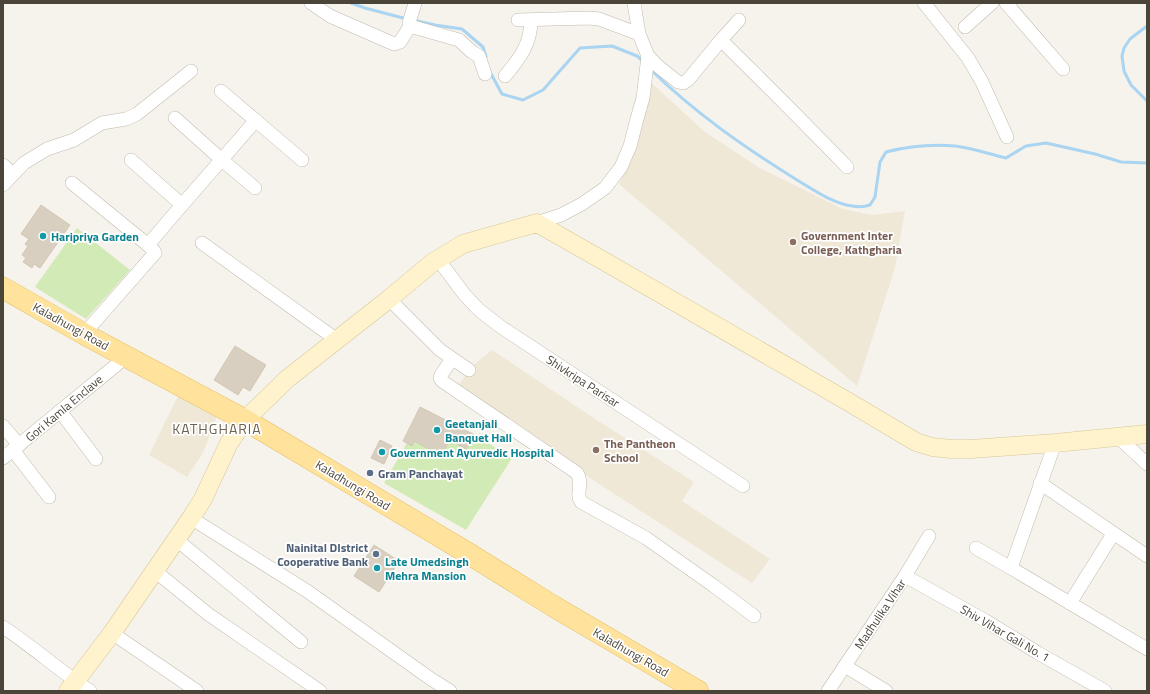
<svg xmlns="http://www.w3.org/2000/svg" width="1150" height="694" viewBox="0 0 1150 694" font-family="'Titillium Web',sans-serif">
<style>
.education{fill:#efe8d6}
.green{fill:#d2eab5}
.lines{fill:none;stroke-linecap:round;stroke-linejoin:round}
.stream{stroke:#a9d4f2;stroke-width:3}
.building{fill:#d8cfc1;stroke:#d3c7b4}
.street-casing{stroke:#c2bbae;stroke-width:14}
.secondary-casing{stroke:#d6c79b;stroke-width:19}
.primary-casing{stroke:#e6c16a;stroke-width:22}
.street{stroke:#fff;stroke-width:13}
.secondary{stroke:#fff3cd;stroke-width:18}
.primary{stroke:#ffe39c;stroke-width:21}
.culture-dot{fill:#0f9aa8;stroke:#fff;stroke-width:1.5}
.education-dot{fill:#8d6e63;stroke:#fff;stroke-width:1.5}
.service-dot{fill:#5c6f8a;stroke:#fff;stroke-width:1.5}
.labels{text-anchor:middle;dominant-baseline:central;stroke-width:3.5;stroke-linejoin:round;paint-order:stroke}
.education-label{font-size:12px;font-weight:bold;fill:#785e54;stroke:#fff;text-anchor:start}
.culture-label{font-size:12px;font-weight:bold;fill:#0d838f;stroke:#fff;text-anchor:start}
.street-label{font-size:12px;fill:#4b4439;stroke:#fff}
.service-label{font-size:12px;font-weight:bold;fill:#4e5e75;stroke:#fff;text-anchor:start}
.quarter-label{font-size:14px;letter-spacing:1px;fill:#6e6250;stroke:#fff}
</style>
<rect width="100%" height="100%" fill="#f6f3ec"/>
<g class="education">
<path d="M647,79L705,132L758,167L843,209L872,215L905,211L895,268L857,386L619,184L634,151Z"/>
<path d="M492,350L592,417L694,482L682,501L770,559L752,583L599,484L457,388L471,367Z"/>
<path d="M178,396L217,416L203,453L187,477L149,455Z"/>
</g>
<g class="green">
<path d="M77,228L130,270L86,319L35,287Z"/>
<path d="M475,435L512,458L466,530L384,483L407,443L412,446L414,441L441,455L450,440L466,449Z"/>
</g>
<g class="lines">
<g class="stream">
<path d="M351,3L365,8L407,19"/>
<path d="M413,20L435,25L462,29L483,47L486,57"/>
<path d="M1147,26L1130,39L1124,48L1122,56L1124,71L1131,85L1147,101"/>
<path d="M650,69C695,113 744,147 797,180C814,190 832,203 852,206C858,207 864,207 870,205L875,197L880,162L886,152C909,146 931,144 955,146C972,148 989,154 1006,158L1026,146L1046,143L1095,154L1121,162L1147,163"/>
<path d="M490,72L502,94L523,100L543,90L580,48L612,46L637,56L644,62"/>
</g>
</g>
<g class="building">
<path d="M41,205L70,225L40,268L34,264L32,268L23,262L26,258L22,255L28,246L25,244L29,239L21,234Z"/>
<path d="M235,346L266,365L250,391L243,387L238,395L214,380Z"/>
<path d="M420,407L475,435L466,449L450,440L441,455L414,441L412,446L403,441Z"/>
<path d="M380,440L392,446L384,464L371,458Z"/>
<path d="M374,545L399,561L379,592L354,576Z"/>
</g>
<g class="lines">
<defs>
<g id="street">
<path d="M311,3L330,16L394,44L400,42L410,26"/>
<path d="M415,3L409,23L410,26L459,40L472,52L479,56L485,74"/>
<path d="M634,3L639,34L648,56L659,67L678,82L683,83L688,80L721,40L739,20"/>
<path d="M924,3L968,58L982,82L1007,137"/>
<path d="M1006,3L1063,69"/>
<path d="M518,20L589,18L599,19L639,34"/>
<path d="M965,27L992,3"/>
<path d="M721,40C763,82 806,124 847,167"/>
<path d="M505,76C520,58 531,44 531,20"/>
<path d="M221,91L302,160"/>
<path d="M175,118L222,160L255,188"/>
<path d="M131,160L181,204"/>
<path d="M3,165L13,174"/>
<path d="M72,183L148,245L154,251L155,253L84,334"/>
<path d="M3,185L24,163L47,149L74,140L102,123L126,119L137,114L191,71"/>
<path d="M537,223L561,215L582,204L605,188L621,167L630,146L637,119L643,98L648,56"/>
<path d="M202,243L337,340"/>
<path d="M148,245C183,203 220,162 256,120"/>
<path d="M438,259L464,294L479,310L501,327L743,486"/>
<path d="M389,299L440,350L469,370"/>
<path d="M452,359L441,375L440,378L442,381L577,473C584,484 575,493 581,502L646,538L714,586L754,616"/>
<path d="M60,411L96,459"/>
<path d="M3,426L19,445"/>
<path d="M1118,437L1147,464"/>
<path d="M1055,443L1011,568L1147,649"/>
<path d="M13,450L49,497"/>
<path d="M3,458L126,357"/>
<path d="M1040,483L1147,556"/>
<path d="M191,518L307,591L431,679L450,691"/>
<path d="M177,540L301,642"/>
<path d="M976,548L1011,568"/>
<path d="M155,571L208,614L320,691"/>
<path d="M905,576L986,621L1038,653L1105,691"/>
<path d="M1070,603L1113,534"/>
<path d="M3,627C33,647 60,671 90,691"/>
<path d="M112,633L197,691"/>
<path d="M845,666L886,691"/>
<path d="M828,691L905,576L929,536"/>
</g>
<path id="secondary" d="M68,691L112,633L191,518L203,499L229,443L245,420L287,379L389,299L432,263L463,244L537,223L602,260L847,401L916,442L932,447L951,449H971L1055,443L1147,434"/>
<path id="primary" d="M3,288L84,334L245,420L471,555L553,606L698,691"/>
</defs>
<use href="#street" class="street-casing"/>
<use href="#secondary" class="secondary-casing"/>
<use href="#primary" class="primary-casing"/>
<use href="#street" class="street"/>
<use href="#secondary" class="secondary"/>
<use href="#primary" class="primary"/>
</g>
<g class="culture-dot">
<circle cx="43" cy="236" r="4"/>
<circle cx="437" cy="430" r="4"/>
<circle cx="382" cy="452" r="4"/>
<circle cx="377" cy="568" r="4"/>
</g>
<g class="education-dot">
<circle cx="793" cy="242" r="4"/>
<circle cx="596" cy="450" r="4"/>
</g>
<g class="service-dot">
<circle cx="370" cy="473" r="4"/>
<circle cx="376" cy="554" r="4"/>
</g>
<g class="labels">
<g class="education-label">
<text x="801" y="235">Government Inter<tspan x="801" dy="14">College, Kathgharia</tspan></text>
<text x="604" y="443">The Pantheon<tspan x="604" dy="14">School</tspan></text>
</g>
<g class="culture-label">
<text x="51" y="236">Haripriya Garden</text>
<text x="445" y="423">Geetanjali<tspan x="445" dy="14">Banquet Hall</tspan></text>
<text x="390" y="452">Government Ayurvedic Hospital</text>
<text x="385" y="561">Late Umedsingh<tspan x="385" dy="14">Mehra Mansion</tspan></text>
</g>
<g class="street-label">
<text transform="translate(71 326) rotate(29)">Kaladhungi Road</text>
<text transform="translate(583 381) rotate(33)">Shivkripa Parisar</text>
<text transform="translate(64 408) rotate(-40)">Gori Kamla Enclave</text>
<text transform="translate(353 485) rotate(31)">Kaladhungi Road</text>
<text transform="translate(880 614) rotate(-56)">Madhulika Vihar</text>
<text transform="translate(1005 633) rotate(30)">Shiv Vihar Gali No. 1</text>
<text transform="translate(631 652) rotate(30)">Kaladhungi Road</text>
</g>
<g class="service-label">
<text x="378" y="473">Gram Panchayat</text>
<text x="368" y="547" text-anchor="end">Nainital DIstrict<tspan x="368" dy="14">Cooperative Bank</tspan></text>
</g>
<g class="quarter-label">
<text x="217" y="428">KATHGHARIA</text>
</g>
</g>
<rect width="1150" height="694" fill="none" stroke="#4b4439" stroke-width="8"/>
</svg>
